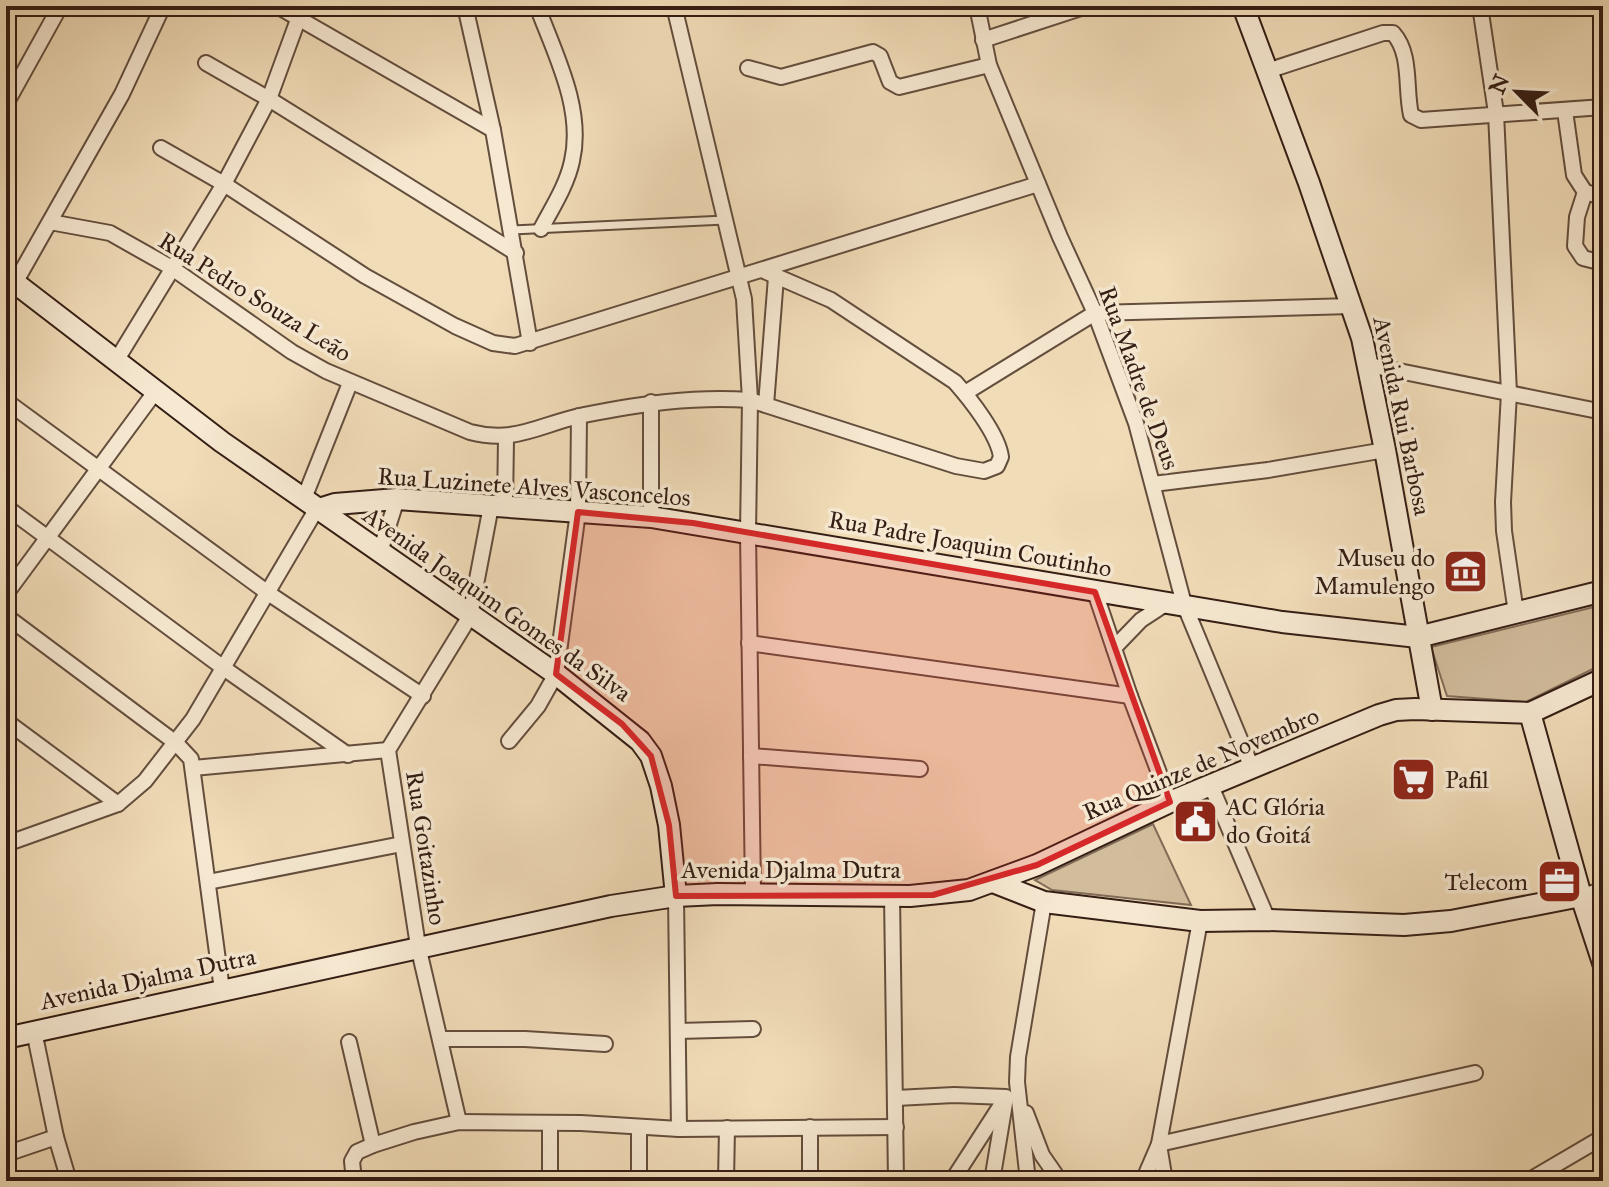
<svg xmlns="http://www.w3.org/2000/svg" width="1609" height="1187" viewBox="0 0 1609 1187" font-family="'IM FELL Great Primer',serif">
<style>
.green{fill:#d1bc9c;stroke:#826c58;stroke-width:2}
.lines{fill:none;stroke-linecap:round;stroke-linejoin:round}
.lane-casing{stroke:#634d3d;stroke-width:11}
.street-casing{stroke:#634d3d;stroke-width:18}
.secondary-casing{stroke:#341d14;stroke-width:24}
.lane{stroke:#f6e8d1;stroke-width:7}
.street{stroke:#f6e8d1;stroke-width:14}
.secondary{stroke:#f6e8d1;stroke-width:20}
.marked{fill:#d62828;fill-opacity:0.2;stroke:#d62828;stroke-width:6;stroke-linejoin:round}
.labels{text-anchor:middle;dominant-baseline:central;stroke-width:7;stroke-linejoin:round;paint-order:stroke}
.street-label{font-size:24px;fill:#341d14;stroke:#f6e8d1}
.poi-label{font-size:24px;fill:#341d14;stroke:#f6e8d1;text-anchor:end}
</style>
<rect width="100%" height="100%" fill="#f1dcb8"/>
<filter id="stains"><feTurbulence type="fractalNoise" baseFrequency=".0025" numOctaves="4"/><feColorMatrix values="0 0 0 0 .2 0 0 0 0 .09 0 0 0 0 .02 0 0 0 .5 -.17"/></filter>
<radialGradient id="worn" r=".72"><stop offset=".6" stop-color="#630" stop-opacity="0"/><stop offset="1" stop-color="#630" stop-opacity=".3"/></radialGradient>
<g class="green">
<path d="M1602,605L1603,664L1526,702L1447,696L1431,647Z"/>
<path d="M1153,824L1191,905L1052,890L1035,880Z"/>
</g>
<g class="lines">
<defs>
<path id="lane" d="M512,230L725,220"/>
<g id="street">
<path d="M277,6L493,130"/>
<path d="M465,6L493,130L530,343"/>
<path d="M537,6C555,54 584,109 572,161C567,185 552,208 541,229"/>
<path d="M674,6L744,299L750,400L748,533L753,893"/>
<path d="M977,6L989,65L1060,237L1095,313L1136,423L1184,604L1252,768"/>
<path d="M1480,6L1496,113L1509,393L1503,502L1504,531L1516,613"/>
<path d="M983,40L1087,6"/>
<path d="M206,63L269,99L516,253"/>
<path d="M748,68L781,77L873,52L880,56L890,82L899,87L989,65"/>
<path d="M1267,71L1383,33H1393C1412,54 1405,88 1411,115L1421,120L1603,107"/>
<path d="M6,104L57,12"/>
<path d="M1565,111L1574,175L1585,192L1603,197"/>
<path d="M161,148L224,184L365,276L455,326L493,343L515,346L1038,184"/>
<path d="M1585,192L1577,217L1575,246L1583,258L1603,263"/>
<path d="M50,222L110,233L172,268L292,352L326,371L470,432C516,444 540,424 584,415C640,404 693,396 750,400L956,466L984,471L997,466L1001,457C998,434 970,399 955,382L831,300L762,270"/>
<path d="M15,283L122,94L163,6"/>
<path d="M116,361L224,184L269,99L303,6"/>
<path d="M1369,365L1603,412"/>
<path d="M965,393L1095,313L1352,306"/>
<path d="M6,401L268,593L423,696"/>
<path d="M766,405L776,277"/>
<path d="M1602,413L1603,435"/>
<path d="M1153,484L1268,470L1385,450"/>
<path d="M303,501L350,383"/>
<path d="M6,507L225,669L348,755"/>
<path d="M505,507L506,438"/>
<path d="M651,517V402"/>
<path d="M380,552L397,499"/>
<path d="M1095,592L1130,696L1170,802"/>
<path d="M6,594L155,392"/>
<path d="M6,616L176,743L191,759L222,990"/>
<path d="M749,643L1130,696"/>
<path d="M1114,648L1141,620L1167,603"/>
<path d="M6,721L118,804"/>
<path d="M509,741L538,706L556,674L578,512L579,416"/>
<path d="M751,756L920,769"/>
<path d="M193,768L388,750"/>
<path d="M1211,786L1268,920"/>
<path d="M6,844L118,804L145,781L193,719L316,510"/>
<path d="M208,882L402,844"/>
<path d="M892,895L896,1181"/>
<path d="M676,896L679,1129"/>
<path d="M1581,896L1603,890"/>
<path d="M34,1031L56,1137L69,1181"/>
<path d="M678,1031L753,1029"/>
<path d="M440,1039H525L605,1044"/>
<path d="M349,1042L373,1145"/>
<path d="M896,1098L954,1095L1006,1097L992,1181"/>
<path d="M1026,1113L1042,1155L1060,1181"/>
<path d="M459,1122L418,946L388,750L470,616L491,506"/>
<path d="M1159,1144L1475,1073"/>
<path d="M1159,1145L1165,1181"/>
<path d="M6,1154L56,1137"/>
<path d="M354,1181L352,1161L357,1152L373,1145L414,1132L459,1122L581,1123L679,1129L896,1127"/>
<path d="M550,1181V1124"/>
<path d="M639,1181V1127"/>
<path d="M726,1181L727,1128"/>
<path d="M810,1181V1127"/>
<path d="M952,1181L1003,1102"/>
<path d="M1028,1181L1017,1082L1018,1057L1044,902"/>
<path d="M1143,1181L1159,1144L1200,921"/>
<path d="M1528,1181L1603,1137"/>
</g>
<g id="secondary">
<path d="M1243,6L1309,183L1362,338L1385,450L1432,710"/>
<path d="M6,276L222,442L556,674L640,741L651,756L661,786L669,825L676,896"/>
<path d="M316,510L335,504L397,499L651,517L1282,622L1418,637L1603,591"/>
<path d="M1530,713L1581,896L1603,963"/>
<path d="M993,882L1044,902L1200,921L1268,920L1404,925L1451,921L1581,896"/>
<path d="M6,1038L611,906L676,896L718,894L910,896L969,890L1037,865L1170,802L1379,715L1396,710L1415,709L1530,713L1603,679"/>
</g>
</defs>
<use href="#lane" class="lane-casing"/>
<use href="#street" class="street-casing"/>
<use href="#secondary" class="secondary-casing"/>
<use href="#lane" class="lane"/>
<use href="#street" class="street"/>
<use href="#secondary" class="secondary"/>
</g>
<path class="marked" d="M578,512L693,523L1095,592L1170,802L1037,865L933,895L676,896L669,825L651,756L622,724L556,674Z"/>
<defs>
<symbol id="museum-square" viewBox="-11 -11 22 22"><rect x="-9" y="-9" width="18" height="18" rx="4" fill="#8f2418" stroke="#f6e8d1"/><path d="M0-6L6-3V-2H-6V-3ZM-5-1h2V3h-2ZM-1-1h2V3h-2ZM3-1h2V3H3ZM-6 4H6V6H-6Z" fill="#fff"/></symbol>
<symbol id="supermarket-square" viewBox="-11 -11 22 22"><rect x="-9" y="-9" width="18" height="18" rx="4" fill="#8f2418" stroke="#f6e8d1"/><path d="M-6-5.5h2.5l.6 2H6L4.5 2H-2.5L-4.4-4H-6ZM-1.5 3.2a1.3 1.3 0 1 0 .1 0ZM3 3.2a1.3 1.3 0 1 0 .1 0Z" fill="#fff"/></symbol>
<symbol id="civic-square" viewBox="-11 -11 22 22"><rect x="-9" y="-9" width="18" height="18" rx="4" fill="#8f2418" stroke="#f6e8d1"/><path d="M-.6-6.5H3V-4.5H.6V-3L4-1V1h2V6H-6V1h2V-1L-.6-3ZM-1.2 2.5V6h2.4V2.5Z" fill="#fff"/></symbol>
<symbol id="office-square" viewBox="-11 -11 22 22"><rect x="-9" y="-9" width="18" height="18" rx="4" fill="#8f2418" stroke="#f6e8d1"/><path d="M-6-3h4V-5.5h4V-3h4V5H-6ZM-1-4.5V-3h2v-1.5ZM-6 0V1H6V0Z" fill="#fff"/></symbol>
</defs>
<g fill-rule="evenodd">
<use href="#museum-square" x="1440" y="546" width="51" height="51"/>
<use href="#supermarket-square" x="1388" y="754" width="51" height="51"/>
<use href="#civic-square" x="1170" y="796" width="51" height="51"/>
<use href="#office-square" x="1534" y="856" width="51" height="51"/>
</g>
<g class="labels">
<g class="street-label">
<text transform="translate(255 297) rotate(32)">Rua Pedro Souza Leão</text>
<text transform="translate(1139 378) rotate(70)">Rua Madre de Deus</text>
<text transform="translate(1402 416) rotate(78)">Avenida Rui Barbosa</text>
<text transform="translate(534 487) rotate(4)">Rua Luzinete Alves Vasconcelos</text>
<text transform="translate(970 544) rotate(10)">Rua Padre Joaquim Coutinho</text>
<text transform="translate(497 604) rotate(35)">Avenida Joaquim Gomes da Silva</text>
<text transform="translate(1201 764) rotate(-23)">Rua Quinze de Novembro</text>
<text transform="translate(426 848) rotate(81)">Rua Goitazinho</text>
<text x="791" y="870">Avenida Djalma Dutra</text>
<text transform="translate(148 979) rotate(-12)">Avenida Djalma Dutra</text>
</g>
<g class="poi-label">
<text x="1435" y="558">Museu do<tspan x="1435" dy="28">Mamulengo</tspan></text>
<text x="1445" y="780" text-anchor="start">Pafil</text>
<text x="1226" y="807" text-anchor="start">AC Glória<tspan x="1226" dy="28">do Goitá</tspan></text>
<text x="1528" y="882">Telecom</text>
</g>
</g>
<rect width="1609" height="1187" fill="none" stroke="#f1dcb8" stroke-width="32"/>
<rect x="8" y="8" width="1593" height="1171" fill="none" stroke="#341d14" stroke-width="4"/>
<rect x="16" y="16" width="1577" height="1155" fill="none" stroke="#341d14" stroke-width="2"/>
<g transform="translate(1517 92) rotate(294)" stroke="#f6e8d1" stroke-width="6" paint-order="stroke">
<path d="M0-6L14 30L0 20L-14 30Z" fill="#341d14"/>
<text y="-12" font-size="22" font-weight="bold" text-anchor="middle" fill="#341d14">N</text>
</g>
<rect width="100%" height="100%" filter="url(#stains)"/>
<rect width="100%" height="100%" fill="url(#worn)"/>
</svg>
